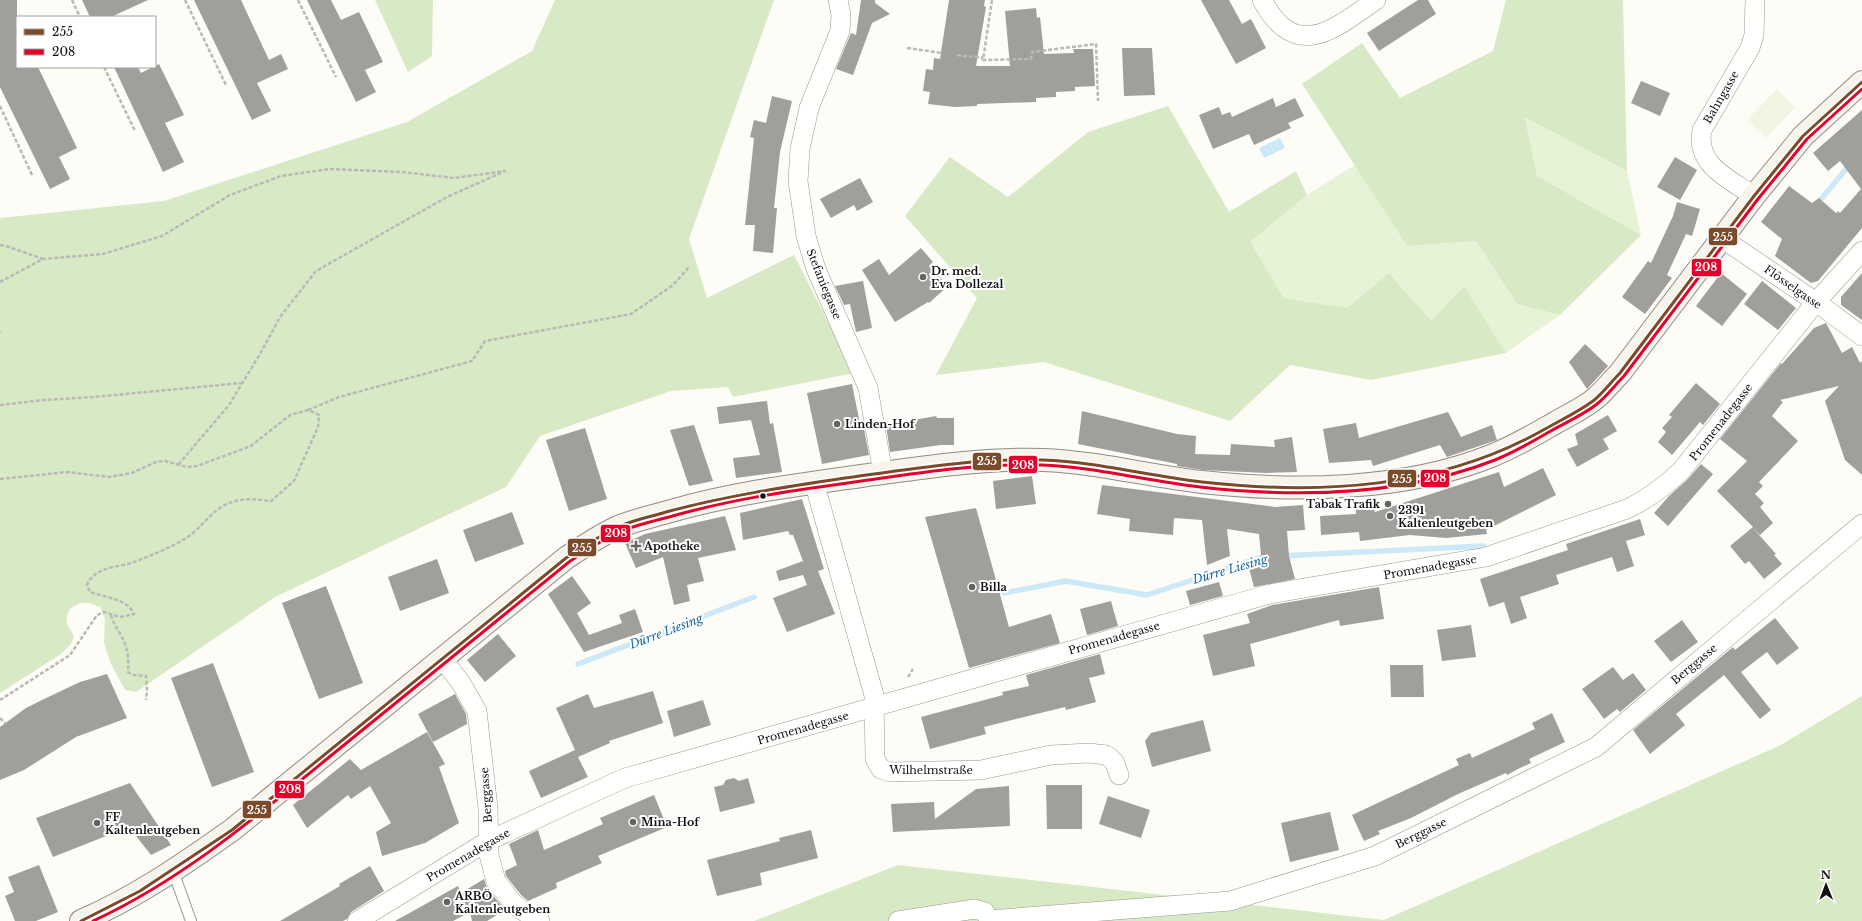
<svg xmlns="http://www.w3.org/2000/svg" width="1862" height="921" viewBox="0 0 1862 921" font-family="'Libre Baskerville',serif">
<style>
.green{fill:#e7f3d7}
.forest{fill:#d8eac5}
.pitch{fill:#f0f6e1}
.water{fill:#cde8f7}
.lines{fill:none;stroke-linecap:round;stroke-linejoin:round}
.stream{stroke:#cde8f7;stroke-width:5.5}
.building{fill:#a19f9c}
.lane-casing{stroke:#979795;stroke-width:12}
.street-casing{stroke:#979795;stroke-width:20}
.secondary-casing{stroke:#8e8d8b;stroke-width:24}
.path{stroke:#b9b9b8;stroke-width:2.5;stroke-dasharray:4 2;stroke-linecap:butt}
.lane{stroke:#fffffe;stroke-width:10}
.street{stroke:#fffffe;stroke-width:19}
.secondary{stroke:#f6f4eb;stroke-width:22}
.bus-1-casing{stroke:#fff;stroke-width:6}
.bus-2-casing{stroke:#fff;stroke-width:6}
.bus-1{stroke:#7a4b2a;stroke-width:3}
.bus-2{stroke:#e4002b;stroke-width:3}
.poi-dot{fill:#646362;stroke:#fff;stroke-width:1.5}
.bus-dot{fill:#111;stroke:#fff;stroke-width:1.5}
.labels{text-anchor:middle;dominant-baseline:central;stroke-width:4;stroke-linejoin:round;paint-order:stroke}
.street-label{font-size:11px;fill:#111;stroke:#fff}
.poi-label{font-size:11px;font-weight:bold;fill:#111;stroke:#fff;text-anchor:start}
.water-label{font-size:12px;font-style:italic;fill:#1768a6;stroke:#fff}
.line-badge{stroke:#fff;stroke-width:1.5}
.badge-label{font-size:11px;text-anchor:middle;font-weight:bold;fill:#fff}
</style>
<rect width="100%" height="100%" fill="#fdfcf7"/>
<g class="green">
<path d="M1525,116L1627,171L1641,235L1537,176Z"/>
<path d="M1355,165L1407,246L1476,241L1517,304L1560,315L1506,353L1464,286L1431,322L1389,273L1347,308L1284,298L1249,242L1307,195Z"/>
</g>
<g class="forest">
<path d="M375,0H433L432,56L408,72Z"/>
<path d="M555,0H774L689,239L707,298L794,255L854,373L733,397L728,387L671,391L540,436L506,487L275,597L136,692L125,690L111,664L104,643L105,619L100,607C96,606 92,603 88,603C77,601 64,610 67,623C68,627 72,632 74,637L71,644L61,654L0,693V218L164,201L407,122L532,51Z"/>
<path d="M1506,0H1623L1627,171L1525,117L1537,176L1641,235L1560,315L1517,304L1476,241L1407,246L1302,84L1362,43L1400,98L1493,51Z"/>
<path d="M1168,106L1229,212L1296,171L1307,195L1250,242L1284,298L1347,308L1389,273L1431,321L1464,286L1506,353L1371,380L1290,365L1230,421L1044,362L936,375L977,298L905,216L950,157L1008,197L1088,132Z"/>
<path d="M1862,696V921H754L898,865L1384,920L1779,746Z"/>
</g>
<path class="pitch" d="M1777,89L1795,107L1766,138L1747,120Z"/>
<path class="water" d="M1280,138L1285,148L1264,158L1259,148Z"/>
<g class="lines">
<g class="stream">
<path d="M1822,198L1851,163"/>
<path d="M1281,556L1484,546"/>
<path d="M1004,593L1066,581L1147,595L1262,557H1269"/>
<path d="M578,664L754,597"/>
</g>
</g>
<g class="building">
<path d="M0,0H17V67H38L77,148L59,157L70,179L50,189L0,87Z"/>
<path d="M82,0H148L111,17H90Z"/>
<path d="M194,0H241L269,60L281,54L288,69L257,83L271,111L252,120Z"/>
<path d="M307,0H331L341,20L359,12L383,62L365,70L376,92L356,102Z"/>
<path d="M861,0H875V3L890,14L872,23L853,75L836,69L851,33L856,35Z"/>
<path d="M949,0H985L984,6L986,7L976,66H1010L1005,11L1036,8L1037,18L1040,17L1044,54L1074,53L1073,49H1093L1095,86L1075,87V91L1056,92V97L1036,98V102L977,104V106L955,107L928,104L930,92L923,91L926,69L933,70L934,58L940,59Z"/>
<path d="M1201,0H1229L1242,24L1251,19L1266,48L1236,64Z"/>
<path d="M1418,0H1428L1436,14L1379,51L1367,33Z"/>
<path d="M1122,48H1152L1155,95L1124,96Z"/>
<path d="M159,64L184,115L165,123L184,162L163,172L114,67H138L141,73Z"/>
<path d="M1641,81L1670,93L1660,116L1631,103Z"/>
<path d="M772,96L792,101L780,152L774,208H777L773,253L753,251L755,225H745L754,138L750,137L754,120L766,123Z"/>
<path d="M1273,98L1276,107L1295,98L1304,116L1288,123L1291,128L1254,145L1249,134L1213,149L1199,115L1219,107L1222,115L1230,112L1232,117Z"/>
<path d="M1862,110V228L1818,281L1811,283L1775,256L1782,239L1761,222L1789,186L1812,203L1819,198L1836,213L1838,211L1840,213L1861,189L1840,161L1828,171L1813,153Z"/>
<path d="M1675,157L1697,170L1680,200L1657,187Z"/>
<path d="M860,178L873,202L857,211L854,205L831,218L820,199Z"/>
<path d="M1677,202L1700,209L1692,236L1686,234L1667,275L1672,278L1645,314L1622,297L1648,261L1651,263L1673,216Z"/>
<path d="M921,248L933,262L929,266L948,286L929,303L928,302L895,322L862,270L879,259L889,275Z"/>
<path d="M1721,273L1747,294L1722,326L1696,306Z"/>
<path d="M1862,273V320L1841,305V297Z"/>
<path d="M863,281L872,328L856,332L850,304L844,305L835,286Z"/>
<path d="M1762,281L1796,308L1778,330L1744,304Z"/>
<path d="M1826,323L1842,353L1852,347L1860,363L1862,361V475L1845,460L1825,401L1839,386L1780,400L1783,402L1772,416L1798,441L1759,482L1763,486L1755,494L1764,503L1760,507L1773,523L1760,535L1753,528L1776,554L1774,555L1782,564L1764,579L1749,561L1745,564L1730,546L1753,527L1717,491L1747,461L1720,439L1781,363L1782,364L1814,328Z"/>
<path d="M1585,344L1608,366L1587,389L1569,362Z"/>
<path d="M1696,383L1720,404L1703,425L1700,422L1672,455L1658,442L1666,432L1662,428L1672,417L1669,415Z"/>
<path d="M852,384L861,429H864L869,455L822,464L807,393Z"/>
<path d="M767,401L770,424L773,423L782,472L736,478L733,458L760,455L751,420L719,424L717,407Z"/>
<path d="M1082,411L1177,434L1196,436L1195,454L1230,455L1231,444L1275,447L1274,440L1292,437L1297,472L1266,473L1203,470L1177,466V464L1078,444Z"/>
<path d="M1448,412L1461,437L1492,425L1497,440L1447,457L1440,445L1373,466L1371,460L1329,463L1323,429L1356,423L1359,438Z"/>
<path d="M1608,415L1617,431L1603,439L1609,449L1577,467L1567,449L1578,445L1575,434Z"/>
<path d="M936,416L937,418H954V445H941L890,452L886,425Z"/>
<path d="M694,425L713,481L689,486L670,430Z"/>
<path d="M585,428L607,499L569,511L546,440Z"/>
<path d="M1701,464L1713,474L1668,526L1654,513L1669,496L1688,479Z"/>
<path d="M1543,468L1556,495L1486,530L1487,534L1446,538L1410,535L1360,541L1359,532L1321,535L1320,516L1356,514L1355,502L1370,501L1375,512L1499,472L1504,487Z"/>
<path d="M1032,476L1036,504L996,509L993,481Z"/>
<path d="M1102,485L1275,507L1303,505L1305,530L1287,531L1289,556L1295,579L1254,587L1249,568L1262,565L1259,534L1227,529L1230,556L1207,565L1202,520L1174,518L1173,535L1129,531L1130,519L1097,514Z"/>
<path d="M802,499L824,569L818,571L835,614L787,632L773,598L807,585L803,575L779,581L776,571L803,561L793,535H790L788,531L743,540L740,513Z"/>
<path d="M976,508L1009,627L1051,614L1060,643L969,668L925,517Z"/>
<path d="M512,512L524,544L475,562L463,530Z"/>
<path d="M725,516L736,550L698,558L704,581L687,585L690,601L674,605L663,557L636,568L625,543L645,534Z"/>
<path d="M1640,519L1645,535L1626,541L1634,566L1617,572L1612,557L1556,575L1559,584L1520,597L1527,618L1511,624L1504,602L1489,607L1480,579L1568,550L1566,544Z"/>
<path d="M437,559L449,593L400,611L388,577Z"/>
<path d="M572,576L591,603L577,613L589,635L622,623L619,615L635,609L643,632L584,652L548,594Z"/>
<path d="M1219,582L1223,596L1190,605L1186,591Z"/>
<path d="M326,586L363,683L319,699L282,603Z"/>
<path d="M1379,587L1384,619L1340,626L1339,620L1250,644L1255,666L1213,676L1203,635L1250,623L1247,614L1272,605Z"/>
<path d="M1111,601L1118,626L1087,635L1080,609Z"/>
<path d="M1775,618L1799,648L1777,665L1767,652L1741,672L1771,710L1760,719L1724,675L1676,714L1685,725L1650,754L1633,730L1733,647L1735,650Z"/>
<path d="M1682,620L1698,642L1671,662L1654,641Z"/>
<path d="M1471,625L1476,657L1442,661L1437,630Z"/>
<path d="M498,634L516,656L485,682L467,660Z"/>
<path d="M1100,654L1105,674L1089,678L1096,702L1066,710L1065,707L984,727L986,734L930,749L921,717L1003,695L1002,692L1029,686L1026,675Z"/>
<path d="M213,663L254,772L212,787L171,678Z"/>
<path d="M1390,665H1423L1424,697H1391Z"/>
<path d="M1613,667L1623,680L1633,673L1646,690L1620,712L1617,709L1604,719L1582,689Z"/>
<path d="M107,674L127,718L76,737L24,770L0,780V727L26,708L44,699L80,682Z"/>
<path d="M653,691L663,723L609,741L610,743L578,757L588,777L541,798L529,771L575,750L556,708L588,694L594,708Z"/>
<path d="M455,694L466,714L467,724L433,742L418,714Z"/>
<path d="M703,700L711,725L674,737L667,711Z"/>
<path d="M1552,713L1565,742L1529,759L1531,763L1520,768L1507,775L1506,773L1458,794L1411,818L1378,831L1380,834L1364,841L1352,815L1459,765L1456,759L1470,753L1472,758L1535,729L1532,723Z"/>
<path d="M1203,720L1211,751L1152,767L1145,741L1151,733Z"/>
<path d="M427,732L445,764L439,767L459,823L425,843L382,856L376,832L391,823L370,786L351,799L348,795L307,828L293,805L350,759L361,770Z"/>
<path d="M734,778L739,781L748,778L755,803L720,812L714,787L723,785L726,780Z"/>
<path d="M130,783L171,845L151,855L129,827L53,857L36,818Z"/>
<path d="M1046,785H1082V829H1047Z"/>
<path d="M1009,786L1010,826L893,832L891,804L934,802L935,819L976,789Z"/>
<path d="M654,795L667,827L598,856L602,863L556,883L557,888L528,901L521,895L506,876L505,871L517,865L509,844L538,830L544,850L603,824L600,818Z"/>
<path d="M1108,796L1150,810L1141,838L1099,824Z"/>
<path d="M1330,812L1339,850L1290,862L1281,823Z"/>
<path d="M811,830L818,858L760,873L762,885L717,896L707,860L780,841L779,838Z"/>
<path d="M39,865L58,912L36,921H15L5,896L14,892L8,877Z"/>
<path d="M370,866L384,891L351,912L347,919L343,921H280L340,886L339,884Z"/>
<path d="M484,879L487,888L505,910L487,921H472L470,912L453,921H395L458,886L461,893Z"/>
</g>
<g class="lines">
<defs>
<path id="lane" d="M173,871L191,921"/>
<g id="street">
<path d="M838,0L841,15L840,31L809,108L800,149L798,181L806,236L816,269L868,388L883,473"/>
<path d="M1262,0C1296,63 1334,29 1376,0"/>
<path d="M1754,196C1729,179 1695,165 1702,130L1750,48L1754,35L1755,0"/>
<path d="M1723,239L1816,302L1862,336"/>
<path d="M814,482L874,695L875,759L881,769L889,772L981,770L1051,755L1089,753L1106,755L1109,757L1115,763L1119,775"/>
<path d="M442,658L461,683L477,711L488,808L489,855L496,881L513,903L523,911L540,921"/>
<path d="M357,921L488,841L625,778L1270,594L1486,557L1627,509C1648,499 1664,487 1681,471L1816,302L1862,251"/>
<path d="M898,921L975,909L985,912L989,920L1230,901L1375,856L1596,747L1862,524"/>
</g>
<path id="secondary" d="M81,921C135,898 184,864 232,830L566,558C583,547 600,535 618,527C635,520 654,516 671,511C734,493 797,485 861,476C921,468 983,458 1043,460C1096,462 1149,476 1202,482C1294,492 1404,491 1491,456C1514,447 1534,435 1555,423C1568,415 1585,408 1597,397C1605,390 1612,381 1620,373L1754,196L1803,136L1862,82"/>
</defs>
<use href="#lane" class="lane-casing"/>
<use href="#street" class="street-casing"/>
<use href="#secondary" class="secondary-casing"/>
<g class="path">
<path d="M72,0L80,17"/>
<path d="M185,0L226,85"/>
<path d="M298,0L336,77"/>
<path d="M992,0L983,60L1031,59L1032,52L1096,44L1098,101"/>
<path d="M907,48L942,53"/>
<path d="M957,55L983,58"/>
<path d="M104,67L135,131"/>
<path d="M0,106L32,175"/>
<path d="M0,245L6,246L43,259"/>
<path d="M0,282L43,259L103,254L162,236L230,195L281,176L329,169L402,172L454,178L505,171L447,197L316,271L280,317L260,354L229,405L178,465"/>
<path d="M0,332V333"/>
<path d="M0,405L44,400L93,397L242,383"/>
<path d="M308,410L339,397L472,361L485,341L631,314L673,285L690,266"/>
<path d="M0,479L67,472L109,477L132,473L156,462L165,461L187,467L197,466L251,446L290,415L308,410L319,415L318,427L294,481L271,501C261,500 250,498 240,500C217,504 210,518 194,532C184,541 171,546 159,552C151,555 143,559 134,562C117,568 95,566 87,585L90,592C104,597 128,599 134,614L120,617L104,612L97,615L70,655L0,700"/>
<path d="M111,615C114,626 121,633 125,644C128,652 129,663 128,672L134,675L146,676L147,691L146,700"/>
<path d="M908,677L913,669"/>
<path d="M0,718L5,723"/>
</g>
<use href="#lane" class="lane"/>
<use href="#street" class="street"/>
<use href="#secondary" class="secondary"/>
<defs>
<path id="bus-1" d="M81,921L140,891L232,830L566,558C583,547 600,535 618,527C633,520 650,517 666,512C725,496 785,487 845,478C910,469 977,458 1043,460C1097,462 1149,476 1202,482C1320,495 1440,489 1545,429C1561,420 1578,412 1593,401C1603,393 1611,382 1620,373L1754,196L1803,136L1862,82"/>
<path id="bus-2" d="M93,921C182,880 257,816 333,754C411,690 490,626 569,562C586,551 603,539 621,531C637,525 653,521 669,517C728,500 788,491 848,483C912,474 977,463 1041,465C1095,467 1147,481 1200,487C1298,498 1403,496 1495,460C1514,452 1532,442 1549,432C1565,423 1583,415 1597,404C1607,396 1615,385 1624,376L1758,199L1807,139L1862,89"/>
</defs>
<use href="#bus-1" class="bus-1-casing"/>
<use href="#bus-2" class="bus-2-casing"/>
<use href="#bus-1" class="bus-1"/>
<use href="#bus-2" class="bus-2"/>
</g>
<g class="poi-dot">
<circle cx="923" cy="277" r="4"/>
<circle cx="837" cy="424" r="4"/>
<circle cx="1388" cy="504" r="4"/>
<circle cx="1390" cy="516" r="4"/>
<path d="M634 540h4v4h4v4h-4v4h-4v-4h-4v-4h4z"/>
<circle cx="972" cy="587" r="4"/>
<circle cx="633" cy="822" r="4"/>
<circle cx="97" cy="823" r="4"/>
<circle cx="447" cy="902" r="4"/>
</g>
<circle class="bus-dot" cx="763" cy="496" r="3.5"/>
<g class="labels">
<g class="street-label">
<text transform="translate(1721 97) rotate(-60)">Bahngasse</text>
<text transform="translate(824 284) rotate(68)">Stefaniegasse</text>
<text transform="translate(1793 287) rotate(35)">Flösselgasse</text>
<text transform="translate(1721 422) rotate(-52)">Promenadegasse</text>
<text transform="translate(1430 567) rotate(-10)">Promenadegasse</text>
<text transform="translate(1114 638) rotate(-16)">Promenadegasse</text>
<text transform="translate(1694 664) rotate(-40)">Berggasse</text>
<text transform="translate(803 728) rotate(-16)">Promenadegasse</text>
<text x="931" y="770">Wilhelmstraße</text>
<text transform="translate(486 795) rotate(-94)">Berggasse</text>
<text transform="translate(1421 833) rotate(-26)">Berggasse</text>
<text transform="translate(468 855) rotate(-30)">Promenadegasse</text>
</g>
<g class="poi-label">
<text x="931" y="271">Dr. med.<tspan x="931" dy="13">Eva Dollezal</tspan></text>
<text x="845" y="424">Linden-Hof</text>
<text x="1380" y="504" text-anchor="end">Tabak Trafik</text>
<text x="1398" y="510">2391<tspan x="1398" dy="13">Kaltenleutgeben</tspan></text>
<text x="644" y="546">Apotheke</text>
<text x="980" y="587">Billa</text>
<text x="105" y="817">FF<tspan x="105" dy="13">Kaltenleutgeben</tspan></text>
<text x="641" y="822">Mina-Hof</text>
<text x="455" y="896">ARBÖ<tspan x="455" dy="13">Kaltenleutgeben</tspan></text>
</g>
<g class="water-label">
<text transform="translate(1230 569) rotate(-16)">Dürre Liesing</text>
<text transform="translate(666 631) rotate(-21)">Dürre Liesing</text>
</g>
</g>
<g class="line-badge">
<rect x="1708" y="227" width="30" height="19" rx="4" fill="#7a4b2a"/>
<rect x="1691" y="258" width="31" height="19" rx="4" fill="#e4002b"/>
<rect x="972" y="452" width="30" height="19" rx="4" fill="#7a4b2a"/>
<rect x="1008" y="455" width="30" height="19" rx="4" fill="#e4002b"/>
<rect x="1420" y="469" width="30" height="19" rx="4" fill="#e4002b"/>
<rect x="1387" y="469" width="30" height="19" rx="4" fill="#7a4b2a"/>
<rect x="600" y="524" width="31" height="19" rx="4" fill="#e4002b"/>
<rect x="567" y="538" width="30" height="19" rx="4" fill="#7a4b2a"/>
<rect x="274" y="780" width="31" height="19" rx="4" fill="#e4002b"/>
<rect x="242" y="800" width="30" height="19" rx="4" fill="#7a4b2a"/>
</g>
<g class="badge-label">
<text x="1723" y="241">255</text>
<text x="1706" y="271">208</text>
<text x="987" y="465">255</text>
<text x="1023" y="469">208</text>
<text x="1435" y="482">208</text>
<text x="1402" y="483">255</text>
<text x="616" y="537">208</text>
<text x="582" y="552">255</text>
<text x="290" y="793">208</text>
<text x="257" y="814">255</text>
</g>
<rect x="16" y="16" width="140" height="52" fill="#ffffff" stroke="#a0a0a0"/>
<rect x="24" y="29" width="20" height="6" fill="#7a4b2a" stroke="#a0a0a0"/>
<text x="52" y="36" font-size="12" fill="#111111">255</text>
<rect x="24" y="49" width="20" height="6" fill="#e4002b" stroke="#a0a0a0"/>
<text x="52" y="56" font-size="12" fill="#111111">208</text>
<g transform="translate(1826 885) rotate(359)" stroke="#ffffff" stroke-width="3" paint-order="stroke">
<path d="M0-3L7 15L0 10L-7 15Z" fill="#111111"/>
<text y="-6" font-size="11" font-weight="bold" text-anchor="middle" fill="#111111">N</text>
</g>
</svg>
